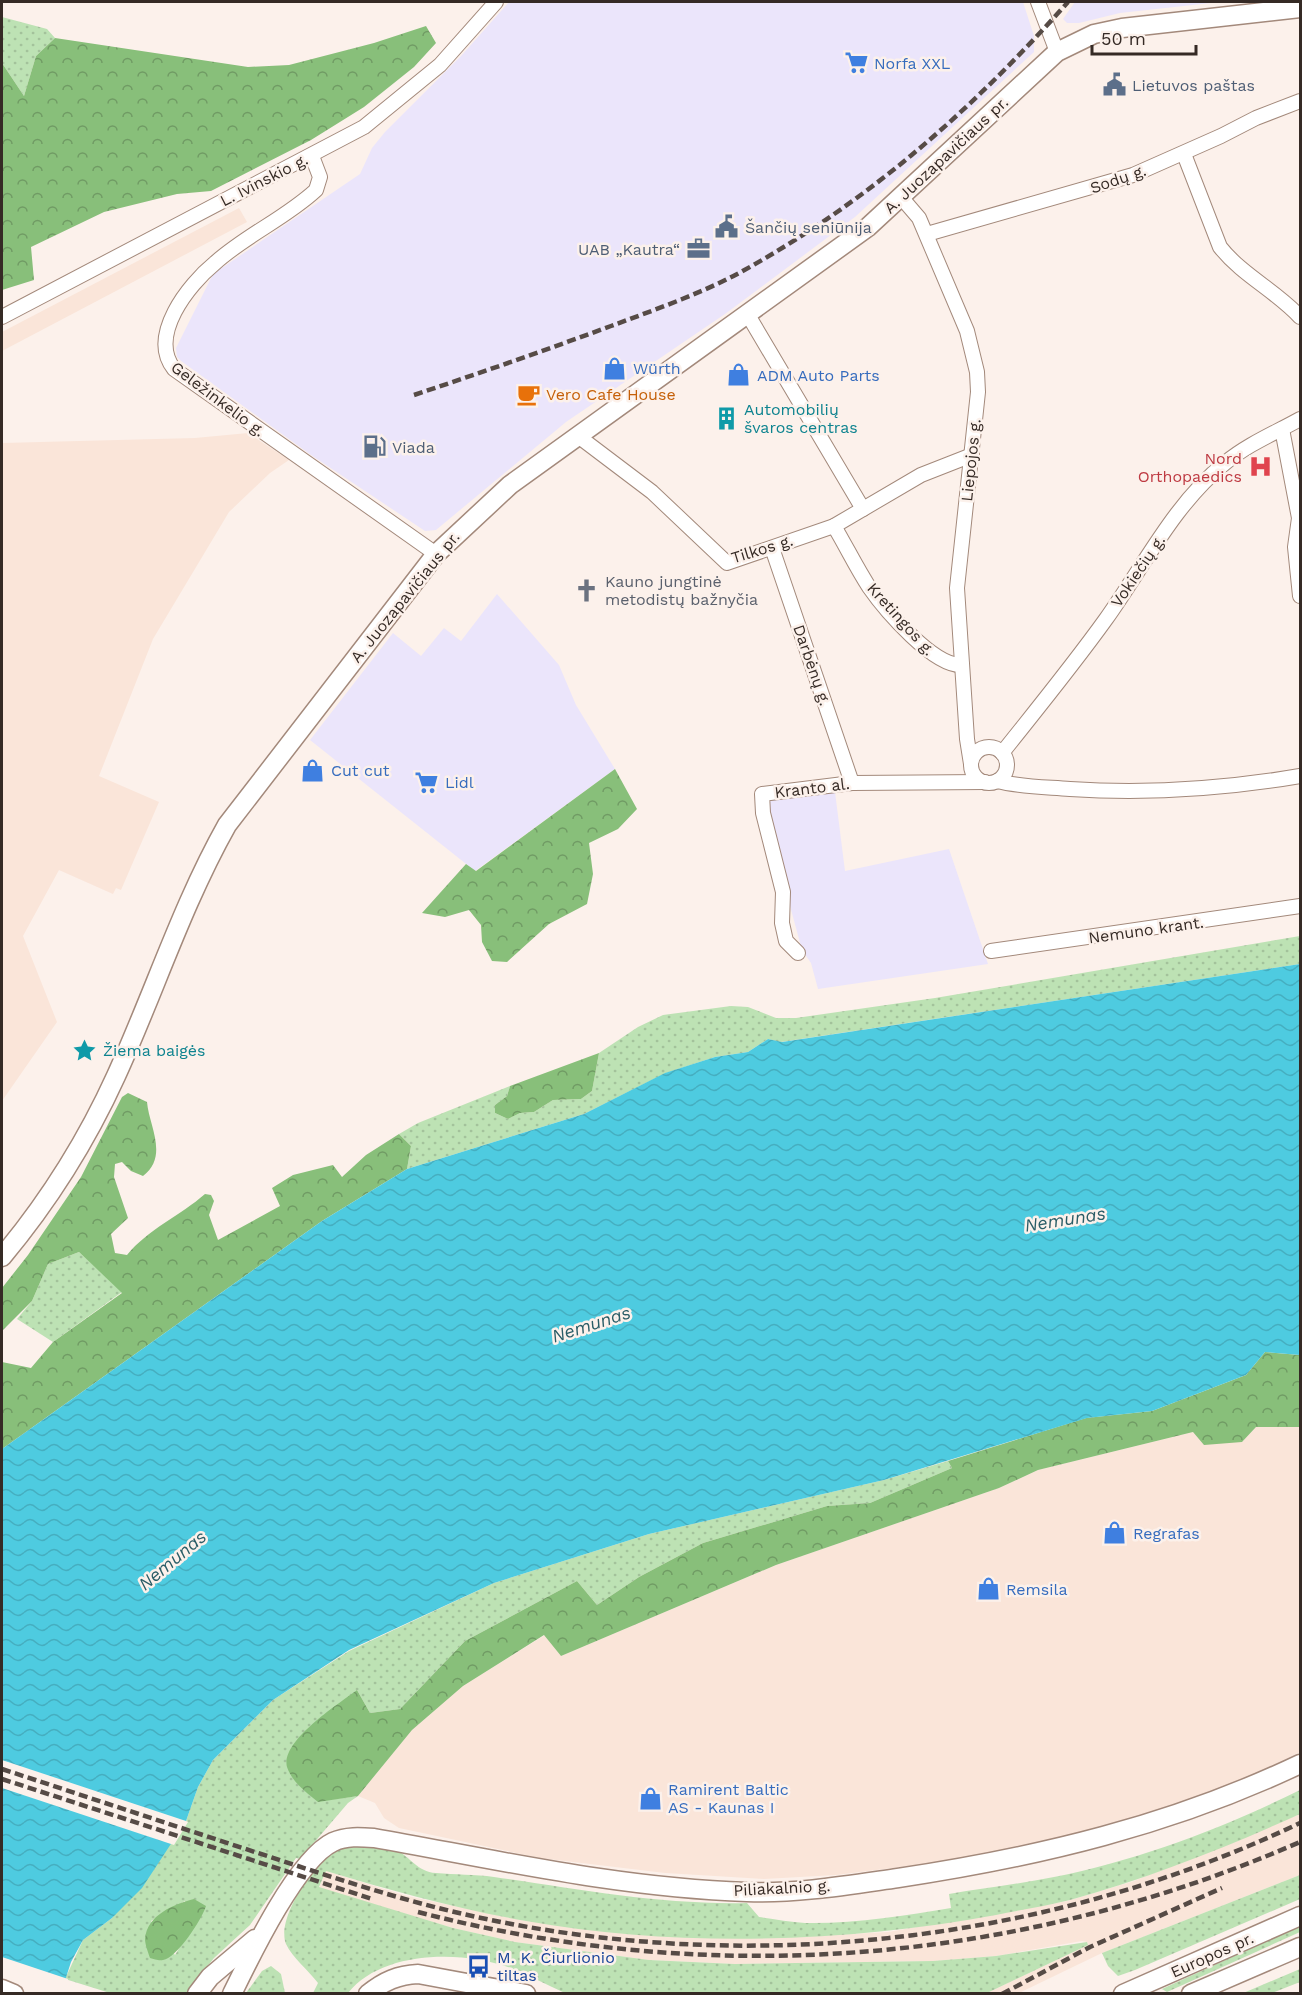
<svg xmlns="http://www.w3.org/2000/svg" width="1302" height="1995" viewBox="0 0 1302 1995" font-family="'Work Sans',sans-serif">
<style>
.commercial{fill:#ebe5fb}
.built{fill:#fae5d9}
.grass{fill:url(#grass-dots);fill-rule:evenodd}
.forest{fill:url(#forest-crowns)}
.water{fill:url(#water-waves)}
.pier{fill:#fcf1eb}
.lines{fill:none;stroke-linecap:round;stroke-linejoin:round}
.minor-casing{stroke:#a3897b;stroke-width:16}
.major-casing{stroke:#a3897b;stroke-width:21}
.minor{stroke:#fff;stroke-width:14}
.major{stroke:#fff;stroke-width:18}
.rail{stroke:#564b46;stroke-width:4.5;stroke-dasharray:9 4.5;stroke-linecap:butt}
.labels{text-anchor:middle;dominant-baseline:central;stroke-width:5;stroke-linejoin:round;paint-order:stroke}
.shop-label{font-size:16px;fill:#366cbe;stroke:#fcf1eb;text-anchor:start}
.service-label{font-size:16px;fill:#4e5e75;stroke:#fcf1eb;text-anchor:start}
.street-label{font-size:16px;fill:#352a25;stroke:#fcf1eb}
.food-label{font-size:16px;fill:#c56008;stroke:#fcf1eb;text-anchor:start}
.culture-label{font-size:16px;fill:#0d838f;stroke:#fcf1eb;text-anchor:start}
.health-label{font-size:16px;fill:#be3a42;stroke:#fcf1eb;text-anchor:end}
.worship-label{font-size:16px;fill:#5b616d;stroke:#fcf1eb;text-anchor:start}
.transit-label{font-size:16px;fill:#164399;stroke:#fcf1eb;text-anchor:start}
.water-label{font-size:18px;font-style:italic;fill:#2a5d67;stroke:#fcf1eb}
</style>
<defs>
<pattern id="grass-dots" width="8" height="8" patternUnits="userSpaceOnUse" patternTransform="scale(1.5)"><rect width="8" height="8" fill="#bde2b4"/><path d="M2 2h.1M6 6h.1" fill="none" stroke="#a3c29b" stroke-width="1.8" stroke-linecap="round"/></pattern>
<pattern id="forest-crowns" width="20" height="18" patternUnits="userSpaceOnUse" patternTransform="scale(1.5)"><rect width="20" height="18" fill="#88bf7a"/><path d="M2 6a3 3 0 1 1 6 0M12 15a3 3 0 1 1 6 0" fill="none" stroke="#709b64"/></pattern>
<pattern id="water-waves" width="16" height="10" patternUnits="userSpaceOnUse" patternTransform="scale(1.5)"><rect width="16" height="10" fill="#4ecbe0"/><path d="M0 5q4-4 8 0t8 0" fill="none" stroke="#45aec0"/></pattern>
</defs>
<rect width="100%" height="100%" fill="#fcf1eb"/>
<g class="commercial">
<path d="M509,2H1023L1034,36V52L855,217L725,314L566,422L436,530L425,531L311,455L181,361L177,357L176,348L213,274L360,174L372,148L385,132L461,56Z"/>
<path d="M1075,2H1220L1120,13L1079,23H1067L1063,19Z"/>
<path d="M497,594L559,665L576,705L615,769L475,871L310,740L393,633L421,656L444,628L461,641Z"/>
<path d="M835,792L845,871L949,849L988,964L818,989L811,963L802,950L765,814L768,800L775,797Z"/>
</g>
<g class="built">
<path d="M239,208L247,222L2,351V332Z"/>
<path d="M248,433L289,460L270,473L229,512L153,639L99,776L159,802L121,890L116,888L113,894L59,870L23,936L57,1022L2,1101V443L195,438Z"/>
<path d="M1256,1427H1300V1752L1198,1803L997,1855L836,1875L764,1879L665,1873L540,1858L399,1828L384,1818L375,1803L358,1796L412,1730L463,1686L545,1635L561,1656L776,1565L999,1488L1038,1470L1193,1432L1242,1442Z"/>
<path d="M1300,1814V1875L1102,1953L1019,1993H987L1088,1945L1087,1942L1082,1941L996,1956L933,1961L735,1964L649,1960L515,1942L453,1928L319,1888L326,1871L407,1896L526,1921L697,1937L773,1938L888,1932L1067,1901L1134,1881Z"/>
</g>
<g class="grass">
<path d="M2,17L47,29L55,38L36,56L24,96L2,63Z"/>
<path d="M1300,936V964L781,1042L768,1039L748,1052L715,1057L666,1073L584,1114L407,1169L411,1146L399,1134L418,1123L510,1086L507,1096L495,1105V1113L508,1119L520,1113L534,1112L553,1100L581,1099L592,1091L599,1053L638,1027L663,1015L731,1006L748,1007L776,1018H796L935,998Z"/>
<path d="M79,1252L122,1292L53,1342L17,1319L32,1301L48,1264Z"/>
<path d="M948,1461L952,1468L870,1503L827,1506L703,1543L639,1577L597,1605L577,1581L465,1641L400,1709L370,1713L357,1690L318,1801L358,1796L348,1803L300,1859L296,1858L250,1925L214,1958L186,1993H110L65,1979L83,1940L112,1918L186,1821L198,1787L213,1760L273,1700L349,1651L494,1583L649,1534L884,1480ZM185,1901L186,1937L175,1955L151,1921Z"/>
<path d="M1300,1790V1814C1225,1848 1149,1878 1070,1900C1046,1906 1020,1910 996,1915C843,1943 680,1948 526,1921C458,1909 392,1891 326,1871L319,1887L453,1928L515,1942L649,1960L735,1964L933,1961L996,1956L1087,1942L1088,1945L987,1993H565C547,1985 529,1975 511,1968C463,1950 382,1950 348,1993H313L318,1983C309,1971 292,1957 286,1944C275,1917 320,1852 347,1847C359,1844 385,1847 397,1851C410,1856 417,1872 436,1873C455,1875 475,1874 494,1877C579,1889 661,1905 747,1903L759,1917C774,1919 790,1922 805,1923C853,1924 904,1916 951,1908L949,1894C984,1888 1019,1884 1054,1877C1139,1860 1223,1828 1300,1790Z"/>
<path d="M1300,1875V1899L1135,1970L1118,1976L1108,1966L1102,1953Z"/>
<path d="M1300,1926V1932L1167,1992L1162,1989Z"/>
<path d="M271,1966L281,1974L285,1993H246L262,1971Z"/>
<path d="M1300,1969V1982L1272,1993L1241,1994Z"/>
</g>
<g class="forest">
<path d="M426,26L436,43L414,67L364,107L311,140L211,191L177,194L104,212L31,247L34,280L2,290V63L24,96L36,56L55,38L248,67L289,65L374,43Z"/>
<path d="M615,769L637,809L618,829L589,843L593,874L587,904L549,924L507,962L492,961L482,942L481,925L469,910L445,917L422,913L466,864L476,871Z"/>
<path d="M599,1053L592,1091L581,1099L553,1100L534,1112L520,1113L508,1119L495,1113V1105L507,1096L510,1086Z"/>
<path d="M128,1093L147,1102C149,1126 169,1156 143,1176L131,1171L122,1162L115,1164L114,1177L128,1218L111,1234L115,1253L127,1255C147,1230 181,1215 205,1194L211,1195L214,1201L209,1215L218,1240L280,1206L272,1188L293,1175L333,1165L342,1177L366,1155L399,1134L411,1146L407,1169L322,1221L2,1449V1362L31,1368L53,1342L122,1293L79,1252L48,1264L32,1301L2,1331V1288L28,1255L81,1177L122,1097Z"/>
<path d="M1265,1352L1300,1355V1427H1256L1242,1442L1204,1445L1193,1432L1038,1470L999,1488L776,1565L561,1656L544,1635L463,1686L412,1730L358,1796L318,1802C306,1792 292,1782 287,1767C280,1741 340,1703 357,1690L370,1713L400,1709L465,1641L577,1581L597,1605L639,1577L703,1543L827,1506L870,1503L952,1468L948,1461L1086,1418L1152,1411L1246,1375Z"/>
<path d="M194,1899L206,1906C202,1919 177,1958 163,1960C159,1961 154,1959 150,1958C148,1952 145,1944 145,1939C147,1915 174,1904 194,1899Z"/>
</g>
<path class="water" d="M1300,964V1355L1265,1352L1246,1375L1152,1411L1087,1418L884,1480L649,1534L494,1583L349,1650L273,1700L213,1760L198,1787L186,1821L142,1888L112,1918L83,1940L71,1962L61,1993H2V1449L322,1221L407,1169L584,1114L665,1073L715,1057L748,1052L768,1039L782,1042Z"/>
<g class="pier">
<path d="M2,1760L186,1821L188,1822L174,1845L2,1788Z"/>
<path d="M2,1957L68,1979L64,1994L2,1993Z"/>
</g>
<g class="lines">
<defs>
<g id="minor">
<path d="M1038,2L1057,52"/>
<path d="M1184,154L1220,247C1242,275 1276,291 1300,317"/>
<path d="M312,156L320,177L316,190C286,218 246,235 215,263C188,285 148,336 174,369L436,554"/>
<path d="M901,197L919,218L967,331L977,372L978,392L957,588L967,739L971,764"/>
<path d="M927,234L1133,175L1221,136L1256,118L1300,101"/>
<path d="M748,315L863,509"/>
<path d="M2,317L364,127L440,65L496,2"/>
<path d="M1282,429L1299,518L1295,547L1300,596"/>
<path d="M578,436L652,492L727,563L834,526L921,475L972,455"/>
<path d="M834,526C846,546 856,567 869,587C885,610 934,667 962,665"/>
<path d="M772,548L852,783"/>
<circle cx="989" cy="765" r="18"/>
<path d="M1002,753C1037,709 1073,665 1106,619C1144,566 1174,504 1225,463C1248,444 1275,433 1300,419"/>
<path d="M997,781C1021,787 1045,787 1070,789C1148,794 1224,789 1300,776"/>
<path d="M991,951L1300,906"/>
<path d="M798,953L786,941L782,923L783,892L763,813L762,794L852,783L985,782"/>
</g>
<g id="major">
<path d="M2,1257C48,1202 86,1142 116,1076C154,993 182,905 227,825L436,554L510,485L868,227L1057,52L1094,34L1122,28L1300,8"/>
<path d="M2,1989L14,1994"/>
<path d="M197,1994L210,1977L255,1939"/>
<path d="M232,1994C250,1957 297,1859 333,1842C346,1836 360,1837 374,1838C498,1860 620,1888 747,1892C797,1894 849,1885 898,1878C1038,1857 1172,1825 1300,1764"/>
<path d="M368,1994C384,1981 398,1975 418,1974L526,1994"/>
<path d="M1123,1994L1300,1916"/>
<path d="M1191,1994L1300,1947"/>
</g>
</defs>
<use href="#minor" class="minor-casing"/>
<use href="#major" class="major-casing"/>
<use href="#minor" class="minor"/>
<use href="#major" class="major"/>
<g class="rail">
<path d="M414,395C480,373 546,350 611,326C654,310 700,294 741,272C869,201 971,111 1068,2"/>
<path d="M2,1769C87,1797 172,1825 258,1853C335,1878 411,1904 491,1920C760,1975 1052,1941 1300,1823"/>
<path d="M2,1779L372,1899"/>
<path d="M418,1912C714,1989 1020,1964 1300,1842"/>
<path d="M1002,1994L1090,1947L1222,1888"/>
</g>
</g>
<defs>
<symbol id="supermarket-bare" viewBox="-9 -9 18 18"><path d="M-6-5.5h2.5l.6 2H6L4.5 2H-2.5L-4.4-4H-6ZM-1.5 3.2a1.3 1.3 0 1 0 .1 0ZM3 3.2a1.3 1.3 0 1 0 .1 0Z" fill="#3f7fe0" stroke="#fcf1eb" stroke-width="2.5" paint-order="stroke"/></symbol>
<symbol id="civic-bare" viewBox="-9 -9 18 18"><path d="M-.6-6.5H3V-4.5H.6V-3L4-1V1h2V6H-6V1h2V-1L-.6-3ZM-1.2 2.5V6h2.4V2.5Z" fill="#5c6f8a" stroke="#fcf1eb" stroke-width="2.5" paint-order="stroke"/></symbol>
<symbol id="office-bare" viewBox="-9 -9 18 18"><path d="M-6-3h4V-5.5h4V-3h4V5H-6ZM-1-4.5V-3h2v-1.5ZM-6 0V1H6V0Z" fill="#5c6f8a" stroke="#fcf1eb" stroke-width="2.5" paint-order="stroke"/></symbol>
<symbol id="shop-bare" viewBox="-9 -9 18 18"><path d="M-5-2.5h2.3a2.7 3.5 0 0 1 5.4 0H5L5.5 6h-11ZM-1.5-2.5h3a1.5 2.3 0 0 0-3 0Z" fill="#3f7fe0" stroke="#fcf1eb" stroke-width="2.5" paint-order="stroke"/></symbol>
<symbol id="cafe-bare" viewBox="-9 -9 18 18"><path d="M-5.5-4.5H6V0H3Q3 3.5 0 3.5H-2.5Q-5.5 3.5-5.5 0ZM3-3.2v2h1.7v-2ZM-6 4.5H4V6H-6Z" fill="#e8710a" stroke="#fcf1eb" stroke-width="2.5" paint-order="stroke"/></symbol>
<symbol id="building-bare" viewBox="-9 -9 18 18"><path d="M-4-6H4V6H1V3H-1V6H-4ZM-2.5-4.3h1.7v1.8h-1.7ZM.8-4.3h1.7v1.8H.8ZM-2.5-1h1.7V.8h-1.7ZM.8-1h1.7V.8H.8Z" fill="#0f9aa8" stroke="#fcf1eb" stroke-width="2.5" paint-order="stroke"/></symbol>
<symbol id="fuel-bare" viewBox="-9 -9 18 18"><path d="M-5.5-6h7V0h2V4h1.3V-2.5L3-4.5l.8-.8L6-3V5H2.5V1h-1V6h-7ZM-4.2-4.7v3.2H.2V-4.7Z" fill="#5c6f8a" stroke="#fcf1eb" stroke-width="2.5" paint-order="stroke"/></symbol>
<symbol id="hospital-bare" viewBox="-9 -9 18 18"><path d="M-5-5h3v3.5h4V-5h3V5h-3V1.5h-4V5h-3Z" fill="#e0444e" stroke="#fcf1eb" stroke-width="2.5" paint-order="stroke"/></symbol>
<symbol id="church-bare" viewBox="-9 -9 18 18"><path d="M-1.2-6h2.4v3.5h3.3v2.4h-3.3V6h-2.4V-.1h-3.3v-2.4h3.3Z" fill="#6b7280" stroke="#fcf1eb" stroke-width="2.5" paint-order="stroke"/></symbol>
<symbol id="sight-bare" viewBox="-9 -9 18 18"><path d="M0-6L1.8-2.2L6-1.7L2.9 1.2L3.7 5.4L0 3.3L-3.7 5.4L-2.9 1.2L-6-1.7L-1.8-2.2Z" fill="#0f9aa8" stroke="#fcf1eb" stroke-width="2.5" paint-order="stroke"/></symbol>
<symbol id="bus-bare" viewBox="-9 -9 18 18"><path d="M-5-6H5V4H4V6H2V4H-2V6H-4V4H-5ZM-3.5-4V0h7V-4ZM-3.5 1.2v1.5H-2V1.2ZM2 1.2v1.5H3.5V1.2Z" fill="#1a4fb4" stroke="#fcf1eb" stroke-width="2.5" paint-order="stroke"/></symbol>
</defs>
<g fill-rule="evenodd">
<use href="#supermarket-bare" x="840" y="46" width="33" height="33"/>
<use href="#civic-bare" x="1098" y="68" width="33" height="33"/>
<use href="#civic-bare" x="710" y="210" width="33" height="33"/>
<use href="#office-bare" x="682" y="232" width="33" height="33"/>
<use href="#shop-bare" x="598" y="352" width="33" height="33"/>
<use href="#shop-bare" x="722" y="358" width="33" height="33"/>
<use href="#cafe-bare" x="512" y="378" width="33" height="33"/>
<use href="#building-bare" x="710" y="402" width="33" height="33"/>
<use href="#fuel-bare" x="358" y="430" width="33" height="33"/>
<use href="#hospital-bare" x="1244" y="450" width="33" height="33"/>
<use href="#church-bare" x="570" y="574" width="33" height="33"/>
<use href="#shop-bare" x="296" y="754" width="33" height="33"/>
<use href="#supermarket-bare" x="410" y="766" width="33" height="33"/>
<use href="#sight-bare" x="68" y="1034" width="33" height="33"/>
<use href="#shop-bare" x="1098" y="1516" width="33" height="33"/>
<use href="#shop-bare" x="972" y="1572" width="33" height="33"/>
<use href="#shop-bare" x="634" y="1782" width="33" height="33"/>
<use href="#bus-bare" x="462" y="1950" width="33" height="33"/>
</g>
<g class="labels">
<g class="shop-label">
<text x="874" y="63">Norfa XXL</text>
<text x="633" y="368">Würth</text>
<text x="757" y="375">ADM Auto Parts</text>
<text x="331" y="770">Cut cut</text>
<text x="445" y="782">Lidl</text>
<text x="1133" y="1533">Regrafas</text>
<text x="1006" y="1589">Remsila</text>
<text x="668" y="1789">Ramirent Baltic<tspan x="668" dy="18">AS - Kaunas I</tspan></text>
</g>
<g class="service-label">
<text x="1132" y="85">Lietuvos paštas</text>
<text x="745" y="227">Šančių seniūnija</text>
<text x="680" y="249" text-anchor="end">UAB „Kautra“</text>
<text x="392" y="447">Viada</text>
</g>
<g class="street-label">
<text transform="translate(946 155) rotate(-43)">A. Juozapavičiaus pr.</text>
<text transform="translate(1118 179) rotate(-19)">Sodų g.</text>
<text transform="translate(264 180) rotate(-27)">L. Ivinskio g.</text>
<text transform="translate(218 399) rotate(37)">Geležinkelio g.</text>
<text transform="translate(971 460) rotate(-84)">Liepojos g.</text>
<text transform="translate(762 549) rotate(-17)">Tilkos g.</text>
<text transform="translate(1138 571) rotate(-56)">Vokiečių g.</text>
<text transform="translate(405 597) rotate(-51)">A. Juozapavičiaus pr.</text>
<text transform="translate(901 619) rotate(48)">Kretingos g.</text>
<text transform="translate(812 665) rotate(71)">Darbėnų g.</text>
<text transform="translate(812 788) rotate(-7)">Kranto al.</text>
<text transform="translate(1146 930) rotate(-8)">Nemuno krant.</text>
<text transform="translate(782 1888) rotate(-3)">Piliakalnio g.</text>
<text transform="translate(1212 1955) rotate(-24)">Europos pr.</text>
</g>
<g class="food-label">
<text x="546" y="394">Vero Cafe House</text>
</g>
<g class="culture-label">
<text x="744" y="409">Automobilių<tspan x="744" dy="18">švaros centras</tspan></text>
<text x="103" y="1050">Žiema baigės</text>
</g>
<g class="health-label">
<text x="1242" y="458">Nord<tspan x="1242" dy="18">Orthopaedics</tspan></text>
</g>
<g class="worship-label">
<text x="605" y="581">Kauno jungtinė<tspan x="605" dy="18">metodistų bažnyčia</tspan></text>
</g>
<g class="transit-label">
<text x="497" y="1957">M. K. Čiurlionio<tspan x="497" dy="18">tiltas</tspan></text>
</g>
<g class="water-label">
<text transform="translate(1065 1219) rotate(-9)">Nemunas</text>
<text transform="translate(591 1324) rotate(-18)">Nemunas</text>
<text transform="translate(172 1560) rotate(-40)">Nemunas</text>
</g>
</g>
<rect width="1302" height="1995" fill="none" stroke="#352a25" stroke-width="6"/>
<path d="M1092 45v9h104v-9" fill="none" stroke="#352a25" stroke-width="3"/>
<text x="1101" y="45" font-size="18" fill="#352a25" stroke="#fcf1eb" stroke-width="4.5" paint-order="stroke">50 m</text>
</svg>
